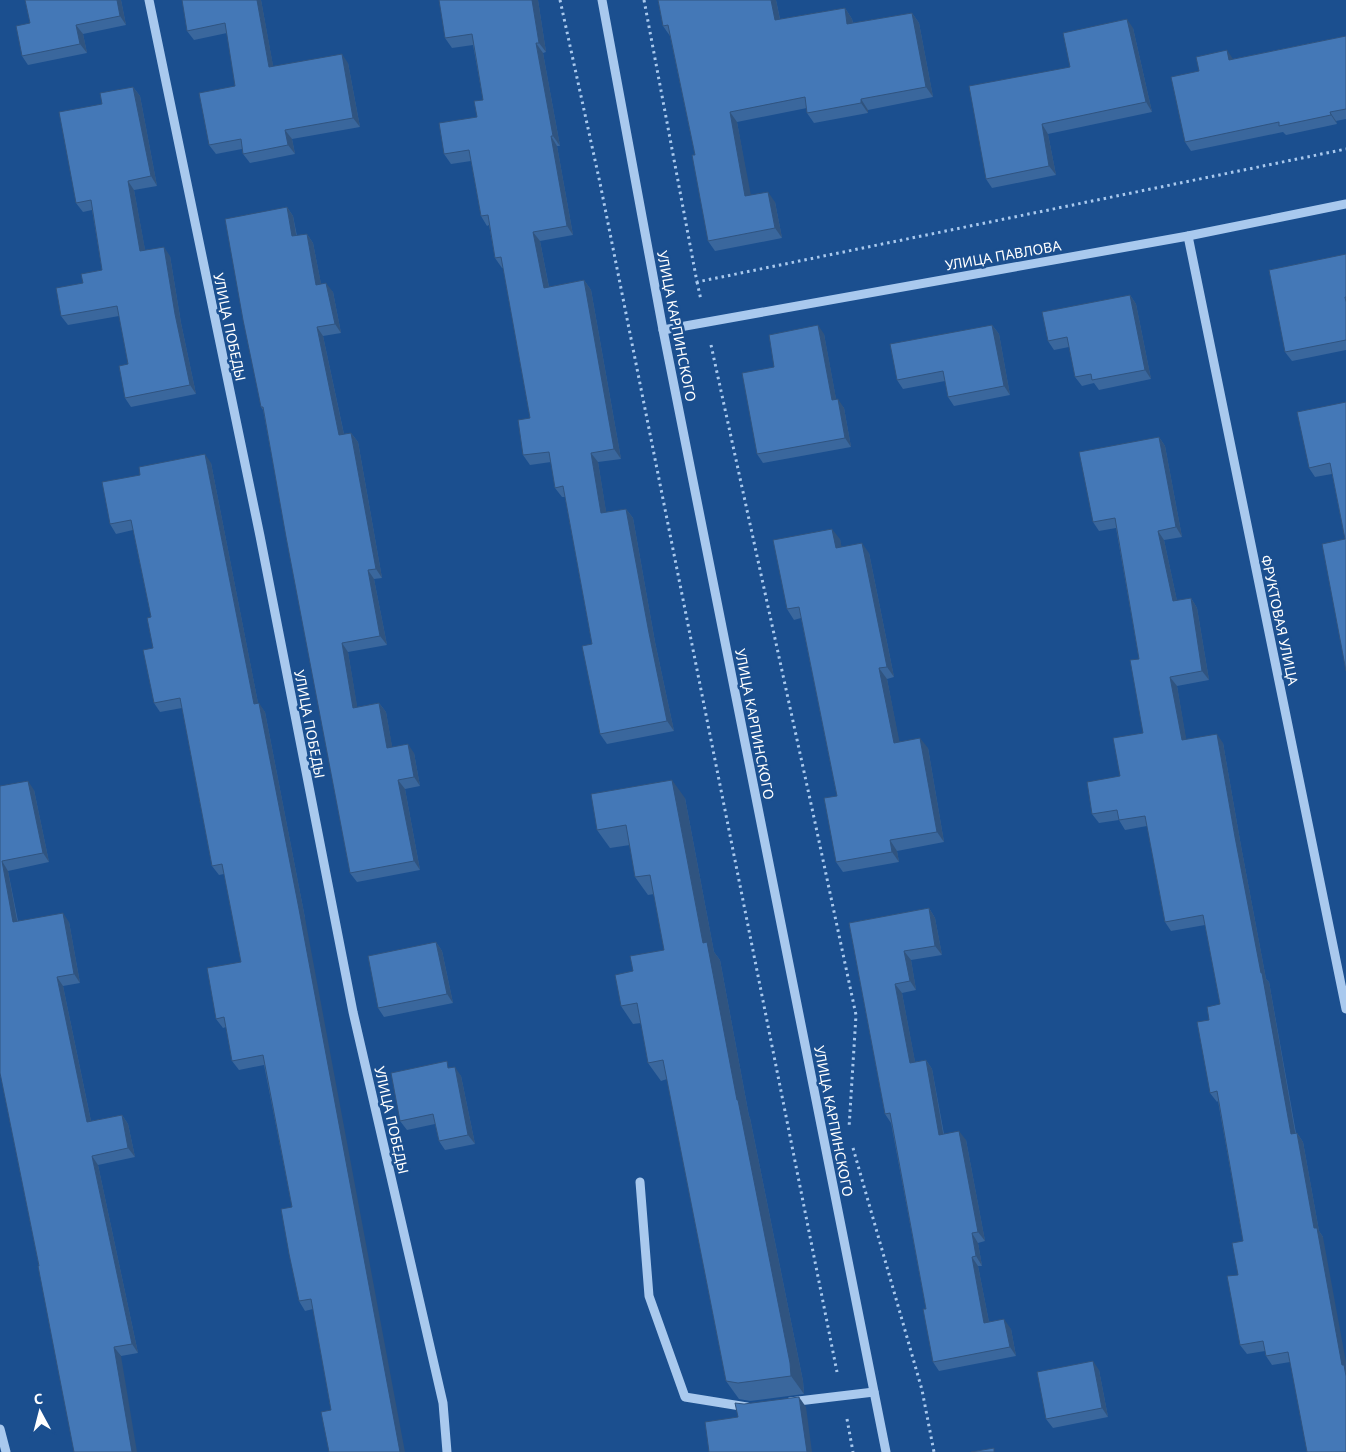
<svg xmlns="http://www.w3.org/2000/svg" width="1346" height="1452" viewBox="0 0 1346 1452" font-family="'Noto Sans',sans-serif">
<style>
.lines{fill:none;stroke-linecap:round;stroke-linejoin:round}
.path{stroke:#a9c9ee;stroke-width:3;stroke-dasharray:2.5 4;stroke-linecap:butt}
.minor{stroke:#a9c9ee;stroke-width:9}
.wall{fill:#3a679d}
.shaded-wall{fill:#305480}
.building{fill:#4478b7;stroke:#305480}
.labels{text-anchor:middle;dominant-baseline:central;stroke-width:5;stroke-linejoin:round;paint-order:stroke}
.street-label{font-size:14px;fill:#fff;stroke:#1b4f8f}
</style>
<rect width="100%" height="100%" fill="#1b4f8f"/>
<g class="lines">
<g class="path">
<path d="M560,0L600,183L837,1372"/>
<path d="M644,0L697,282L1346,149"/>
<path d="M697,282L701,300"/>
<path d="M711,345L813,813L856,1015L849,1128"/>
<path d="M853,1148L922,1390L934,1452"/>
<path d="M847,1419L853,1452"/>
</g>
<g class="minor">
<path d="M149,0L260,536L353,1012L443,1403L447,1452"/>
<path d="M602,0L663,330L886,1452"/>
<path d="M1188,236L1346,1009"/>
<path d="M663,330L1188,236L1346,204"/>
<path d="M640,1182L649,1296L685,1397L747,1407"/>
<path d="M790,1402L874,1392"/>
<path d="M0,1429L6,1452"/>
</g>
</g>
<g class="wall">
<path d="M25,0H121L126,25L83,34L87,53L28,65L22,56L30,23Z"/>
<path d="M261,0L273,66L348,63L360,127L292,139L295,154L250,163L243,154L242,149L216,154L209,145L235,86L227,33L194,40L187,31Z"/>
<path d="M538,0L546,52L543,53L560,146H557L573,235L540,241L549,287L584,280L591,290L621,459L598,462L606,512L626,509L633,518L655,642L674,731L607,744L600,734L592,644L565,497H562L555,488L551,462L530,465L523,455L530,418L503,268H502L495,258L489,225L487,226L481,216L471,161L451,164L444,154L477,117L483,100L473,45L452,48L445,38Z"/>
<path d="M658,0H776L780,19L845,8L852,19L853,23L912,13L919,23L933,97L868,110V113L814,123L807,113V108L737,122L750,195L775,202L782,238L715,251L708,241L695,155L670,36L663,26Z"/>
<path d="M1133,28L1152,112L1048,134L1056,175L992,188L986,179L1070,67Z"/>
<path d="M1346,36V119L1336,121L1337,124L1286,135L1283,132L1191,151L1185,142L1199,71L1233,59Z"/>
<path d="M133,87L140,96L157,186L134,190L145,250L170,256L181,323L196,394L131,407L125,398L128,364L119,316L68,325L61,316L83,283L102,270L92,210L83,212L76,203L102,104Z"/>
<path d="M287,207L293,216L297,236L307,234L313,243L321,284L333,292L341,333L323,336L344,434L351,433L358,442L382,578L374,579L387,645L348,652L357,707L379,703L386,712L392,747L414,753L420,786L405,789L420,870L357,882L350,873L263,410L261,407Z"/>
<path d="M1346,254V350L1292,361L1285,352Z"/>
<path d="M1130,295L1136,304L1151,379L1099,390L1094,383L1082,386L1075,377L1069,347L1054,350L1048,341Z"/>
<path d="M992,325L999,334L1010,395L954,406L948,397L945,381L903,389L897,380Z"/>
<path d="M824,334L836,399L844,408L851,447L763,463L757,454L774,367Z"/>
<path d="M1346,402L1345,539L1332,474L1315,477L1309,468Z"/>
<path d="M1159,437L1165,446L1182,537L1164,540L1177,601L1191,598L1197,608L1209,680L1177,686L1186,740L1223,743L1241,846L1266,979L1269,982L1296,1133H1297L1303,1142L1319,1231L1323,1237L1290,1362L1272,1365L1266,1356L1265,1351L1247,1354L1240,1345L1238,1275L1243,1241L1218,1101L1217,1102L1210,1093L1209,1020L1220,1004L1205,925L1171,931L1165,922L1147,826L1125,830L1119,820L1099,823L1092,814L1120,776L1143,733L1139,659L1116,528L1099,531L1093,522Z"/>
<path d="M211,463L258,703L265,712L305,918L331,1410L313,1309L305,1311L299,1301L292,1207L264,1065L239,1070L232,1061L226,1027L223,1028L216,1019L241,962L224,874L219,875L212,866L182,708L160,712L154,703L153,648L151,617L133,530L116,534L110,524Z"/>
<path d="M840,539L841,547L869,553L894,677L887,679L899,742L928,748L944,842L897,851L899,862L843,872L836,862L837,796L801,618L794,620L787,609Z"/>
<path d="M0,786L34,790L49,862L8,871L18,921L69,922L80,983L63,986L91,1121L122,1115L128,1124L135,1157L98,1165L138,1353L121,1356L39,1266L0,1073Z"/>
<path d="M685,798L714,952L720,960L749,1116L750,1118L803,1381L804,1394L750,1401L739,1399L726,1381L667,1079L661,1081L648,1063L641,1023L633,1024L621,1006L633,971L664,950L654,894L648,895L635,877L630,845L610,848L597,830Z"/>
<path d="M929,908L935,918L942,955L911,960L916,990L902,993L915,1062L926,1060L932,1069L944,1134L966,1140L985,1241L978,1243L982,1266H978L989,1322L1011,1329L1016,1356L939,1371L933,1362L926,1309L891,1123L885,1114L849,923Z"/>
<path d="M436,942L442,951L453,1003L384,1017L378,1008Z"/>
<path d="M451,1068L461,1076L475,1144L445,1150L439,1141L435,1124L407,1130L400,1121Z"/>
<path d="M1099,1370L1108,1417L1053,1428L1046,1419Z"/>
</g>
<g class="shaded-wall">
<path d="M117,0H121L126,25L120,16Z"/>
<path d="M257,0H261L275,76L269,67Z"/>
<path d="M532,0H538L546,52L539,43Z"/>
<path d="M771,0H776L782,30L775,20Z"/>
<path d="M845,8L852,19L855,34L847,24Z"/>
<path d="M912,13L919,23L933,97L926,87Z"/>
<path d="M1127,19L1133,28L1152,112L1146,102Z"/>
<path d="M76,25L83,34L87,53L80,44Z"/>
<path d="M536,43L543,53L560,146L553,136Z"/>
<path d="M1227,50L1233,59L1229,60Z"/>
<path d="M342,54L348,63L360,127L353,118Z"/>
<path d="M133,87L140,96L157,186L151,176Z"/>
<path d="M861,99L868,110V113L861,103Z"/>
<path d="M730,112L737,122L753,206L745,196Z"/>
<path d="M1330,112L1336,121L1337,124L1331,115Z"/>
<path d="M1042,124L1048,134L1056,175L1049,166Z"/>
<path d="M285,130L292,139L295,154L288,145Z"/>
<path d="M551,136L557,146L573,235L567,226Z"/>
<path d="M128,181L134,190L147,260L140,251Z"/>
<path d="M768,192L775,202L782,238L775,228Z"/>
<path d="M287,207L293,216L298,246L292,236Z"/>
<path d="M533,232L540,241L551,298L544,288Z"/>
<path d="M307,234L313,243L323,294L316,285Z"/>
<path d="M164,247L170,256L181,323L196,394L190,385L175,314Z"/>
<path d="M584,280L591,290L621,459L614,449Z"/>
<path d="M326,283L333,292L341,333L335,324Z"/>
<path d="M1130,295L1136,304L1151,379L1145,370Z"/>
<path d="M818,325L824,334L838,409L832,400Z"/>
<path d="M992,325L999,334L1010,395L1004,386Z"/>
<path d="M317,327L323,336L346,444L339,435Z"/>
<path d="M838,399L844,408L851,447L845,438Z"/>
<path d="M351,433L358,442L382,578L376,569Z"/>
<path d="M1159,437L1165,446L1182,537L1176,527Z"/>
<path d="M591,453L598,462L608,523L601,513Z"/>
<path d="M205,454L211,463L260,713L254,704Z"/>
<path d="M626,509L633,518L655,642L674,731L667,721L649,633Z"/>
<path d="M832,529L840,539L844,558L836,548Z"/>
<path d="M1158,531L1164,540L1179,610L1173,601Z"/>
<path d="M862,543L869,553L894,677L887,667Z"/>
<path d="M368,570L374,579L387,645L380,636Z"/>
<path d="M1191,598L1197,608L1209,680L1202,671Z"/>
<path d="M342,643L348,652L359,717L353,708Z"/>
<path d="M879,668L887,679L902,754L894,743Z"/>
<path d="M1170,677L1177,686L1188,749L1182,740Z"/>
<path d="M259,703L265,712L305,918L405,1452H400Z"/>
<path d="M379,703L386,712L394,757L387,748Z"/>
<path d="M1217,734L1223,743L1241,846L1266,979L1269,982L1297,1143L1291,1134L1235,837Z"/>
<path d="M920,738L928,748L944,842L937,832Z"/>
<path d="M408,744L414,753L420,786L414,777Z"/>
<path d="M398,780L405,789L420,870L414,861Z"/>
<path d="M672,780L685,798L714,952L720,960L749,1116L750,1118L803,1381L804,1394L791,1376L737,1100L703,943Z"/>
<path d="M28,781L34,790L49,862L43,853Z"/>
<path d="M890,840L897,851L899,862L892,852Z"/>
<path d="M2,861L8,871L19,931L13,922Z"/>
<path d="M929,908L935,918L942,955L935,946Z"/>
<path d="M63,913L69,922L80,983L74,974Z"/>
<path d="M436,942L442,951L453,1003L447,994Z"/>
<path d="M904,951L911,960L916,990L910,981Z"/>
<path d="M57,977L63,986L93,1131L87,1122Z"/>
<path d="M895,984L902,993L917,1072L910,1063Z"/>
<path d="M926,1060L932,1069L945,1144L939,1135Z"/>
<path d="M455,1067L461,1076L475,1144L468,1135Z"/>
<path d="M122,1115L128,1124L135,1157L128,1148Z"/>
<path d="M959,1131L966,1140L985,1241L978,1232Z"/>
<path d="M1297,1133L1303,1142L1319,1231L1323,1237L1346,1362V1376L1342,1365L1314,1228Z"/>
<path d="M92,1156L98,1165L138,1353L132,1344Z"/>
<path d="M972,1233L978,1243L982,1266L976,1256Z"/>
<path d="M972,1257L978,1266L991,1332L984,1323Z"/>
<path d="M1004,1319L1011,1329L1016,1356L1010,1347Z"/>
<path d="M114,1347L121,1356L137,1452H132Z"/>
<path d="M1093,1361L1099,1370L1108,1417L1102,1408Z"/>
<path d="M799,1397L806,1407L812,1452H807Z"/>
</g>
<g class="building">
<path d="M25,0H117L120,16L76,25L80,44L22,56L16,26L30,23Z"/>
<path d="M182,0H257L269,67L342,54L353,118L285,130L288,145L243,154L241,139L209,145L199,93L235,86L225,23L187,31Z"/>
<path d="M439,0H532L539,43H536L553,136H551L567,226L533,232L544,288L584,280L614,449L591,453L601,513L626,509L649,633L667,721L600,734L582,646L592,644L563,486L555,488L549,452L523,455L518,420L530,418L501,257L495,258L488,215L481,216L469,150L444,154L439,123L477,117L474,101L483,100L472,34L445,38Z"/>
<path d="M658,0H771L775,20L845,8L847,24L912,13L926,87L861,99V103L807,113L805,97L730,112L745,196L768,192L775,228L708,241L692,155H695L668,25L663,26Z"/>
<path d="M1127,19L1146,102L1042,124L1049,166L986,179L969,86L1070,67L1063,33Z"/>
<path d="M1346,36V109L1330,112L1331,115L1279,126V122L1185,142L1171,77L1199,71L1196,57L1227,50L1229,60Z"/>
<path d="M133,87L151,176L128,181L140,251L164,247L175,314L190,385L125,398L119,366L128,364L117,306L61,316L56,288L83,283L81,274L102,270L91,200L76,203L59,112L102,104L100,93Z"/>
<path d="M287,207L292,236L307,234L316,285L326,283L335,324L317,327L339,435L351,433L376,569L368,570L380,636L342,643L353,708L379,703L387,748L408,744L414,777L398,780L414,861L350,873L286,537L263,407H261L243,320L225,219Z"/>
<path d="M1346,254V297H1345L1346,302V340L1285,352L1269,270Z"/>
<path d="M1130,295L1145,370L1092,380L1091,374L1075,377L1067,337L1048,341L1042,312Z"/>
<path d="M818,325L832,400L838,399L845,438L757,454L742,373L774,367L769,335Z"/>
<path d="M992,325L1004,386L948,397L943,371L897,380L890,344Z"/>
<path d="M1346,402V671L1322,544L1345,539L1330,463L1309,468L1297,412Z"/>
<path d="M1159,437L1176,527L1158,531L1173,601L1191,598L1202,671L1170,677L1182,740L1217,734L1235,837L1261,973H1262L1291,1134L1297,1133L1314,1228H1317L1342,1365H1344L1346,1376V1452H1307L1288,1352L1266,1356L1263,1341L1240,1345L1227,1276L1238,1275L1232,1243L1243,1241L1217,1091L1210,1093L1197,1022L1209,1020L1207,1007L1220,1004L1203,915L1165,922L1145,816L1119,820L1117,810L1092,814L1087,782L1120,776L1113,738L1143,733L1130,660L1139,659L1115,518L1093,522L1079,452Z"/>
<path d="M205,454L254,704L259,703L299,909L400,1452H329L321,1412L331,1410L311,1299L299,1301L289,1254L281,1209L292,1207L263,1055L232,1061L224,1017L216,1019L207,968L241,962L222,864L212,866L180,698L154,703L143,650L153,648L147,618L151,617L131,520L110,524L102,482L140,475L139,467Z"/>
<path d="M832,529L836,548L862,543L887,667L879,668L894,743L920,738L937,832L890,840L892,852L836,862L824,798L837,796L799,607L787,609L773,540Z"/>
<path d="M672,780L703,943L707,942L737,1100H738L790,1363L791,1376L738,1383L726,1381L663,1060L648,1063L637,1003L621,1006L615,975L633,971L630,956L664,950L650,875L635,877L626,825L597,830L591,794Z"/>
<path d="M28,781L43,853L2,861L13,922L63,913L74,974L57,977L87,1122L122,1115L128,1148L92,1156L132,1344L114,1347L132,1452H74L58,1370L38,1266H39L0,1073V786Z"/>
<path d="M929,908L935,946L904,951L910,981L895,984L910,1063L926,1060L939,1135L959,1131L978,1232L972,1233L976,1256L972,1257L984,1323L1004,1319L1010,1347L933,1362L923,1309H926L890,1113L885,1114L849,923Z"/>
<path d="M436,942L447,994L378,1008L368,956Z"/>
<path d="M447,1061L448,1068L455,1067L468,1135L439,1141L433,1114L400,1121L391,1073Z"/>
<path d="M1093,1361L1102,1408L1046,1419L1037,1372Z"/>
<path d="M799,1397L807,1452H709L705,1422L738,1417L735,1403L744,1404Z"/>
<path d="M994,1448V1452H971Z"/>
</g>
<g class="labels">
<g class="street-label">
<text transform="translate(1003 255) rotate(-10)">УЛИЦА ПАВЛОВА</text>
<text transform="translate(677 326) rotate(79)">УЛИЦА КАРПИНСКОГО</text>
<text transform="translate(230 327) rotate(78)">УЛИЦА ПОБЕДЫ</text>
<text transform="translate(1280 620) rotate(78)">ФРУКТОВАЯ УЛИЦА</text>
<text transform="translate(310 724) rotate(79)">УЛИЦА ПОБЕДЫ</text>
<text transform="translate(755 724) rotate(79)">УЛИЦА КАРПИНСКОГО</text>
<text transform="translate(392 1120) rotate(77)">УЛИЦА ПОБЕДЫ</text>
<text transform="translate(834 1121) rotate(79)">УЛИЦА КАРПИНСКОГО</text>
</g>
</g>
<g transform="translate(40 1412) rotate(353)" stroke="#1b4f8f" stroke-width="4" paint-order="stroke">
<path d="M0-4L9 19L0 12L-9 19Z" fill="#ffffff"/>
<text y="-8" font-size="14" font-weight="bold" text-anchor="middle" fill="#ffffff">С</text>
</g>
</svg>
